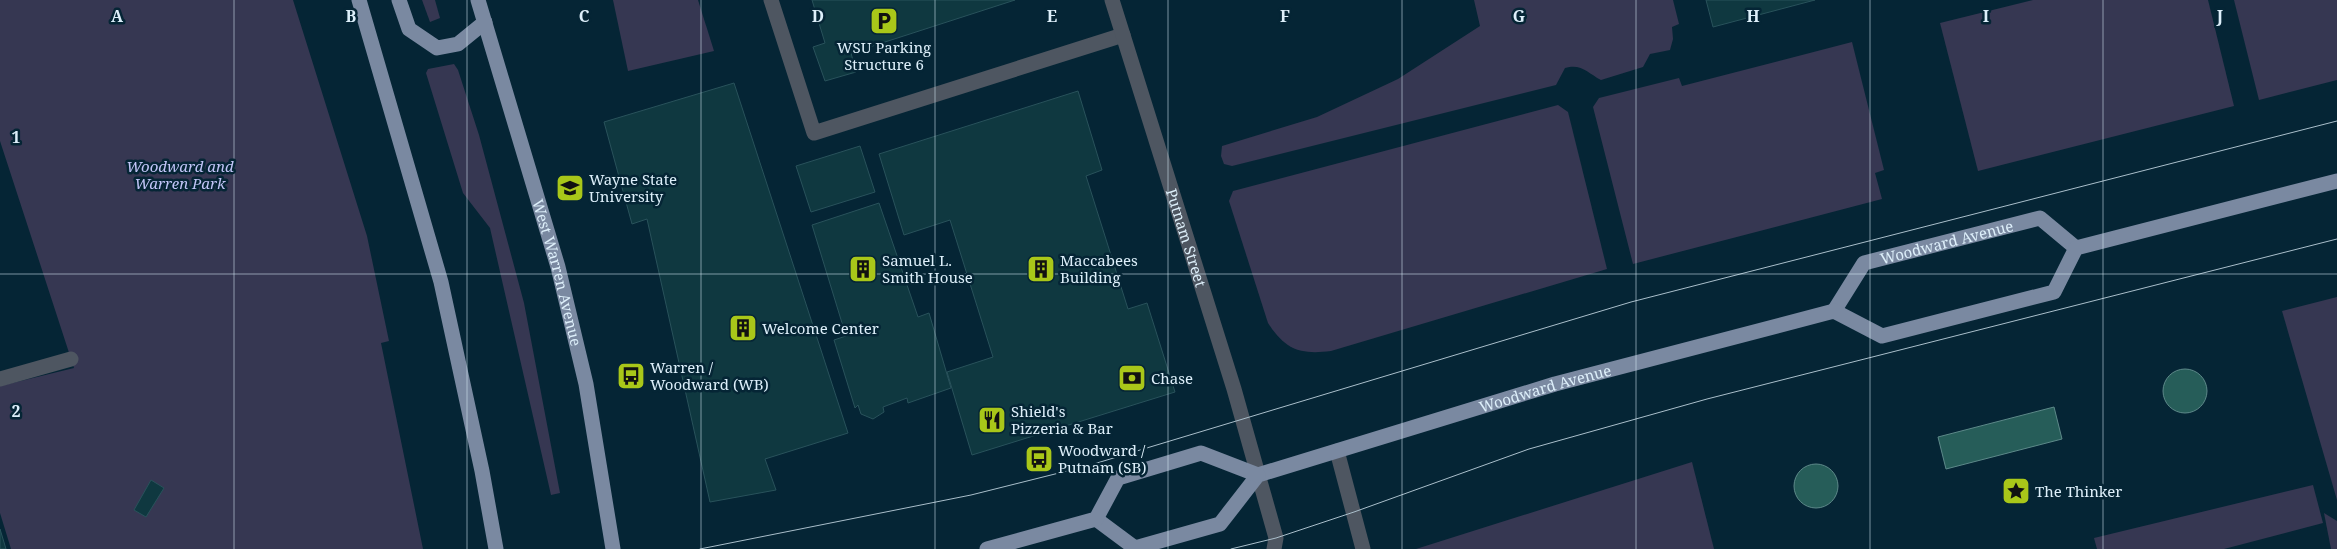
<svg xmlns="http://www.w3.org/2000/svg" width="2337" height="549" viewBox="0 0 2337 549" font-family="'Noto Serif',serif">
<style>
.green{fill:#363752}
.water{fill:#265d59;stroke:#5d8989}
.building{fill:#0f3840;stroke:#29525b}
.lines{fill:none;stroke-linecap:round;stroke-linejoin:round}
.minor{stroke:#4e5661;stroke-width:15}
.major{stroke:#7a89a1;stroke-width:15}
.tram{stroke:#aabfcb;stroke-width:1}
.grid{fill:none;stroke:#ddeffa;stroke-width:1;stroke-opacity:0.55}
.labels{text-anchor:middle;dominant-baseline:central;stroke-width:5;stroke-linejoin:round;paint-order:stroke}
.poi-label{font-size:15px;fill:#ddeffa;stroke:#052535;text-anchor:start}
.park-label{font-size:15px;font-style:italic;fill:#c1c4f6;stroke:#052535}
.street-label{font-size:15px;fill:#ddeffa;stroke:#052535}
.grid-label{font-size:16px;text-anchor:middle;font-weight:bold;fill:#ddeffa;stroke:#052535;stroke-width:5;stroke-linejoin:round;paint-order:stroke}
</style>
<rect width="100%" height="100%" fill="#052535"/>
<g class="green">
<path d="M0,0H293L367,236L389,341L381,343L423,549H11L0,513V386L74,368L0,141Z"/>
<path d="M422,0H435L440,18L430,22Z"/>
<path d="M613,0H698L714,51L628,71Z"/>
<path d="M1474,0H1673L1679,24L1672,27L1673,39L1670,50L1650,54L1643,67L1601,80C1588,73 1581,63 1565,68L1556,85L1232,166L1224,164L1221,156L1222,146L1317,117L1398,79L1480,26Z"/>
<path d="M2033,0H2208L2234,106L1978,171L1940,23Z"/>
<path d="M2234,0H2337V80L2259,100Z"/>
<path d="M1852,42L1884,170L1875,173L1882,199L1633,264L1593,107L1599,98L1679,78L1682,86Z"/>
<path d="M454,64L458,70L479,135L524,303L560,493L551,495L490,228L463,193L426,73L428,69Z"/>
<path d="M1558,105L1568,112L1607,269L1331,351C1299,355 1285,349 1268,323L1229,201L1233,191Z"/>
<path d="M2337,297V500L2282,311Z"/>
<path d="M1692,462L1714,549H1416Z"/>
<path d="M2313,485L2323,523L2224,549H2097L2094,538Z"/>
<path d="M2324,513L2337,521V549H2331Z"/>
</g>
<g class="water">
<circle cx="2185" cy="391" r="22"/>
<path d="M2054,407L2062,439L1946,469L1938,437Z"/>
<circle cx="1816" cy="486" r="22"/>
</g>
<g class="building">
<path d="M812,0H1015L851,53L856,72L825,81L813,47L825,43Z"/>
<path d="M1706,0H1815L1713,27Z"/>
<path d="M734,83L848,433L765,459L776,490L710,502L647,219L632,224L604,122Z"/>
<path d="M1078,91L1102,170L1086,176L1128,309L1147,303L1175,392L972,455L947,372L993,357L950,220L904,235L879,154Z"/>
<path d="M860,146L875,192L811,212L796,166Z"/>
<path d="M879,203L918,317L929,313L951,388L908,403L907,398L883,407L884,412L873,419L861,414L858,405L855,408L834,340L846,336L812,225Z"/>
<path d="M151,480L164,488L146,517L134,510Z"/>
<path d="M0,529L6,549H0Z"/>
</g>
<g class="lines">
<g class="minor">
<path d="M771,0L814,133L1123,35"/>
<path id="s1" d="M1112,0L1234,389L1276,538L1274,549"/>
<path d="M0,379L71,359"/>
<path d="M1337,451L1363,549"/>
</g>
<g class="major">
<path d="M359,0L441,282L482,471L496,549"/>
<path d="M399,0L409,29L437,48L458,44L485,22"/>
<path id="s2" d="M478,0L558,267L586,384L613,549"/>
<path id="s3" d="M1834,311L1864,263L2040,218L2076,248"/>
<path id="s4" d="M1096,519L1135,548L1220,524L1258,475L1555,384L1834,311L1882,336L2054,292L2076,248L2337,181"/>
<path d="M987,549L1096,519L1118,478L1201,453L1258,475"/>
</g>
<g class="tram">
<path d="M700,549L971,495L1087,466L1631,302L2337,121"/>
<path d="M1231,549L1276,538L1354,512L1529,449L1707,399L2337,239"/>
</g>
</g>
<path class="grid" d="M234,0V549M467,0V549M701,0V549M935,0V549M1168,0V549M1402,0V549M1636,0V549M1870,0V549M2103,0V549M0,274H2337"/>
<defs>
<symbol id="parking-square" viewBox="-11 -11 22 22"><rect x="-9" y="-9" width="18" height="18" rx="4" fill="#a9c719" stroke="#052535"/><path d="M-3.5-5.5H1a3.5 3.5 0 0 1 0 7H-1V5.5H-3.5ZM-1-3.4V-.6H.8a1.4 1.4 0 0 0 0-2.8Z" fill="#111"/></symbol>
<symbol id="university-square" viewBox="-11 -11 22 22"><rect x="-9" y="-9" width="18" height="18" rx="4" fill="#a9c719" stroke="#052535"/><path d="M0-5L7-2L0 1L-7-2ZM-4 1L0 2.5L4 1V4Q0 6-4 4Z" fill="#111"/></symbol>
<symbol id="building-square" viewBox="-11 -11 22 22"><rect x="-9" y="-9" width="18" height="18" rx="4" fill="#a9c719" stroke="#052535"/><path d="M-4-6H4V6H1V3H-1V6H-4ZM-2.5-4.3h1.7v1.8h-1.7ZM.8-4.3h1.7v1.8H.8ZM-2.5-1h1.7V.8h-1.7ZM.8-1h1.7V.8H.8Z" fill="#111"/></symbol>
<symbol id="bus-square" viewBox="-11 -11 22 22"><rect x="-9" y="-9" width="18" height="18" rx="4" fill="#a9c719" stroke="#052535"/><path d="M-5-6H5V4H4V6H2V4H-2V6H-4V4H-5ZM-3.5-4V0h7V-4ZM-3.5 1.2v1.5H-2V1.2ZM2 1.2v1.5H3.5V1.2Z" fill="#111"/></symbol>
<symbol id="bank-square" viewBox="-11 -11 22 22"><rect x="-9" y="-9" width="18" height="18" rx="4" fill="#a9c719" stroke="#052535"/><path d="M-6-4H6V4H-6ZM0-2.3a2.3 2.3 0 1 0 0 4.6a2.3 2.3 0 1 0 0-4.6Z" fill="#111"/></symbol>
<symbol id="restaurant-square" viewBox="-11 -11 22 22"><rect x="-9" y="-9" width="18" height="18" rx="4" fill="#a9c719" stroke="#052535"/><path d="M-5-6h1v4h1v-4h1v4h1v-4h1v5L-1.5 .5V6h-2V.5L-5-1ZM5-6V6H3V1.5H1.5Q1.5-4 5-6Z" fill="#111"/></symbol>
<symbol id="sight-square" viewBox="-11 -11 22 22"><rect x="-9" y="-9" width="18" height="18" rx="4" fill="#a9c719" stroke="#052535"/><path d="M0-6L1.8-2.2L6-1.7L2.9 1.2L3.7 5.4L0 3.3L-3.7 5.4L-2.9 1.2L-6-1.7L-1.8-2.2Z" fill="#111"/></symbol>
</defs>
<g fill-rule="evenodd">
<use href="#parking-square" x="868" y="5" width="32" height="32"/>
<use href="#university-square" x="554" y="172" width="32" height="32"/>
<use href="#building-square" x="847" y="253" width="32" height="32"/>
<use href="#building-square" x="1025" y="253" width="32" height="32"/>
<use href="#building-square" x="727" y="312" width="32" height="32"/>
<use href="#bus-square" x="615" y="360" width="32" height="32"/>
<use href="#bank-square" x="1116" y="362" width="32" height="32"/>
<use href="#restaurant-square" x="976" y="404" width="32" height="32"/>
<use href="#bus-square" x="1023" y="443" width="32" height="32"/>
<use href="#sight-square" x="2000" y="475" width="32" height="32"/>
</g>
<g class="labels">
<g class="poi-label">
<text x="884" y="47" text-anchor="middle">WSU Parking<tspan x="884" dy="17">Structure 6</tspan></text>
<text x="589" y="179">Wayne State<tspan x="589" dy="17">University</tspan></text>
<text x="882" y="260">Samuel L.<tspan x="882" dy="17">Smith House</tspan></text>
<text x="1060" y="260">Maccabees<tspan x="1060" dy="17">Building</tspan></text>
<text x="762" y="328">Welcome Center</text>
<text x="650" y="367">Warren /<tspan x="650" dy="17">Woodward (WB)</tspan></text>
<text x="1151" y="378">Chase</text>
<text x="1011" y="411">Shield's<tspan x="1011" dy="17">Pizzeria &amp; Bar</tspan></text>
<text x="1058" y="450">Woodward /<tspan x="1058" dy="17">Putnam (SB)</tspan></text>
<text x="2035" y="491">The Thinker</text>
</g>
<g class="park-label">
<text x="180" y="166">Woodward and<tspan x="180" dy="17">Warren Park</tspan></text>
</g>
<g class="street-label">
<text stroke="none"><textPath href="#s1" startOffset="249">Putnam Street</textPath></text>
<text stroke="none"><textPath href="#s3" startOffset="142">Woodward Avenue</textPath></text>
<text stroke="none"><textPath href="#s2" startOffset="284">West Warren Avenue</textPath></text>
<text stroke="none"><textPath href="#s4" startOffset="499">Woodward Avenue</textPath></text>
</g>
</g>
<g class="grid-label">
<text x="117" y="22">A</text>
<text x="351" y="22">B</text>
<text x="584" y="22">C</text>
<text x="818" y="22">D</text>
<text x="1052" y="22">E</text>
<text x="1285" y="22">F</text>
<text x="1519" y="22">G</text>
<text x="1753" y="22">H</text>
<text x="1986" y="22">I</text>
<text x="2220" y="22">J</text>
<text x="16" y="143">1</text>
<text x="16" y="417">2</text>
</g>
</svg>
